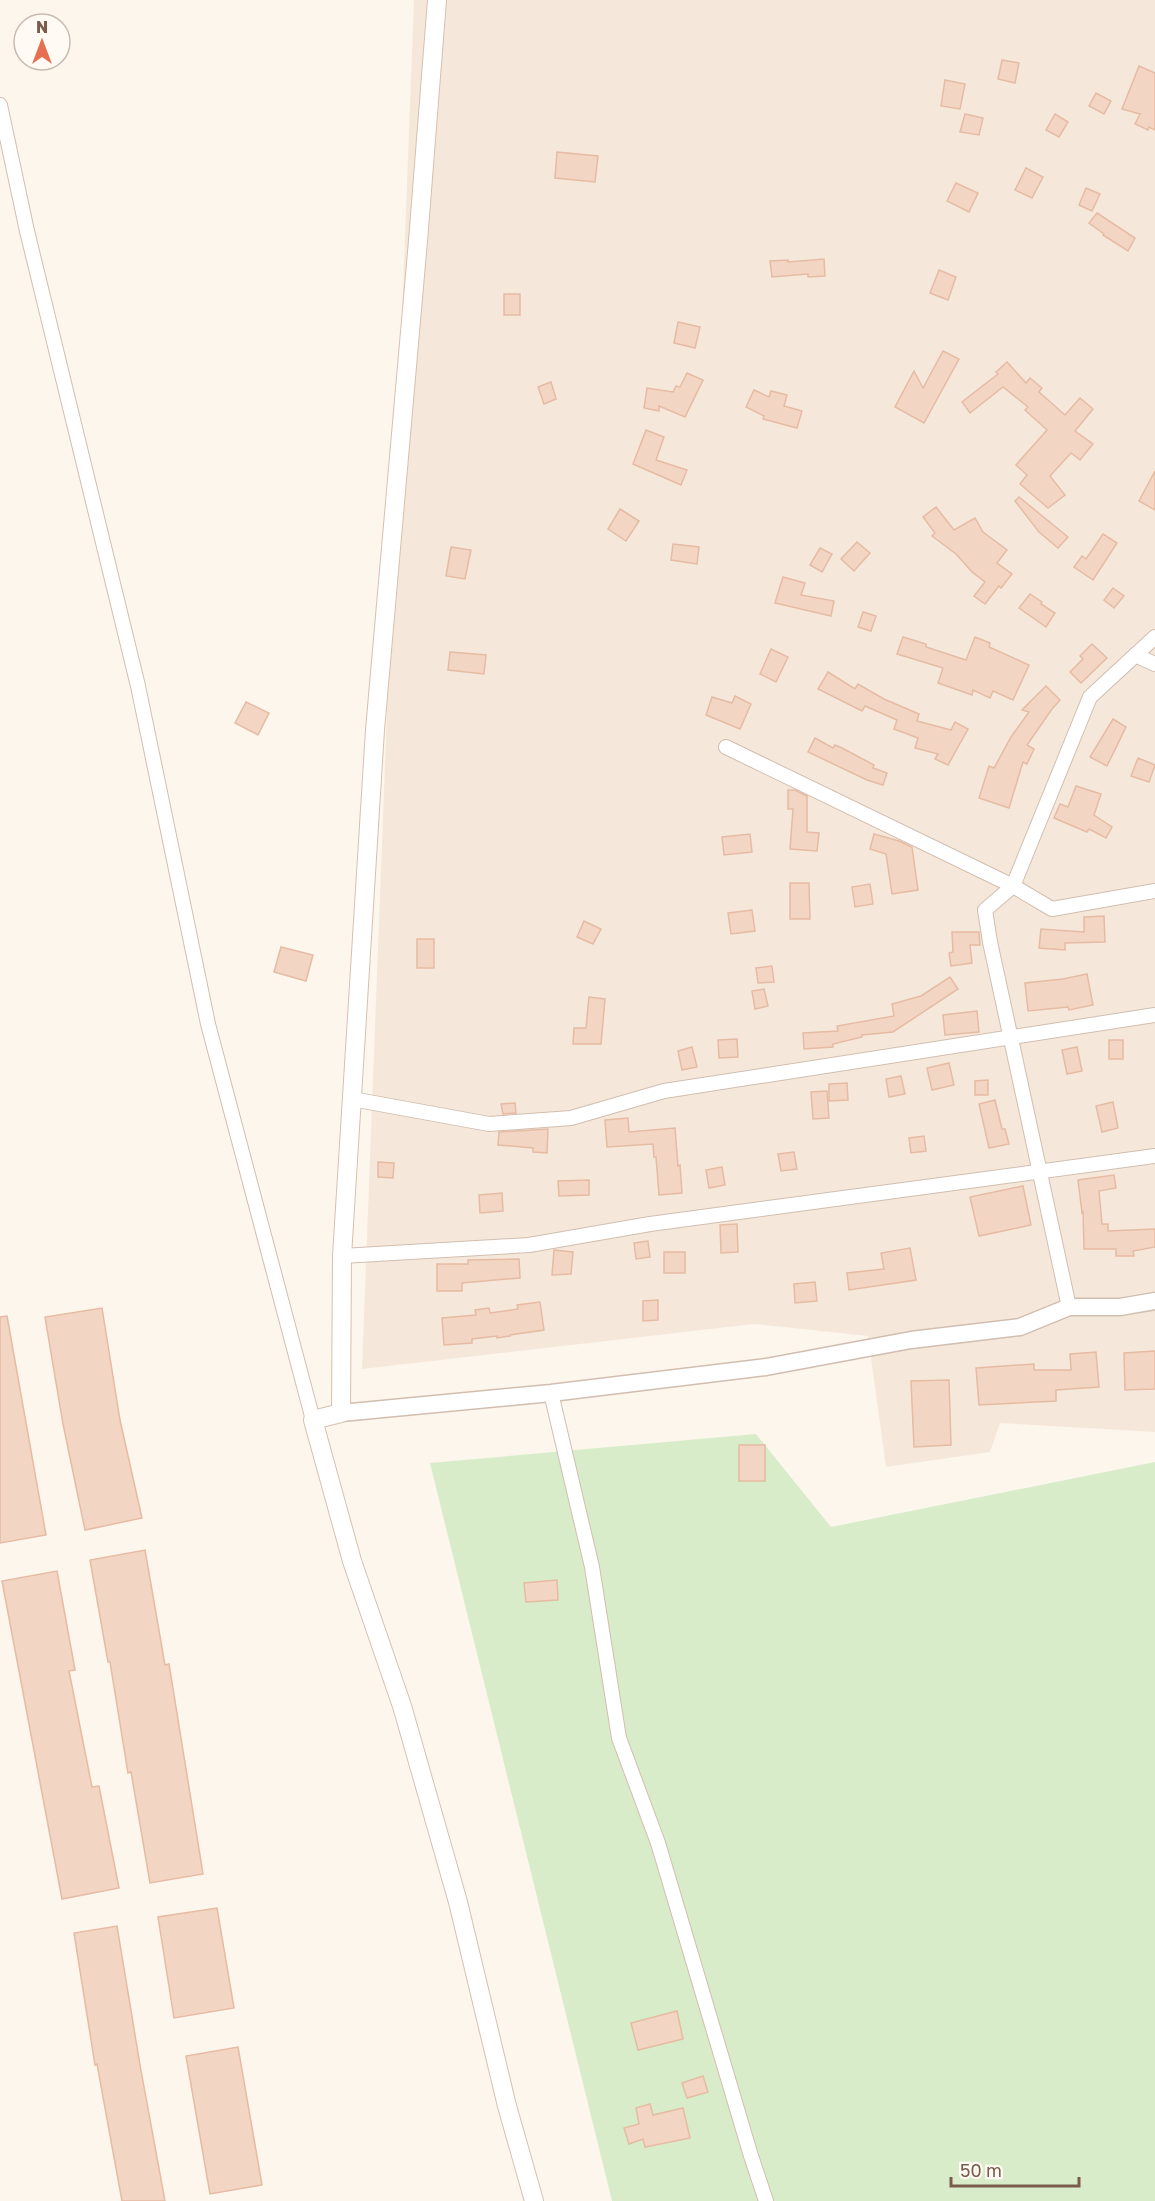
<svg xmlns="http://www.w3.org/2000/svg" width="1155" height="2201" viewBox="0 0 1155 2201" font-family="'Golos Text',sans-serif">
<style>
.residential{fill:#f5e8da}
.green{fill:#d8ecc9}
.building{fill:#f3d5c3;stroke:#e6bba3;stroke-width:1.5}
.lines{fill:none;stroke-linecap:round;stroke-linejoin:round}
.minor-casing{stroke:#d1beb0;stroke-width:16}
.tertiary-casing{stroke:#d1beb0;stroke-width:19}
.secondary-casing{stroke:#d6c0b0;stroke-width:20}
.minor{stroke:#fff;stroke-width:14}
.tertiary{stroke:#fff;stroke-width:16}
.secondary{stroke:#fff;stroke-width:18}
</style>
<rect width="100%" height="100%" fill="#fdf6ec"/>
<path class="residential" d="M414,0H1155V1432L1000,1423L990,1452L886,1467L868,1336L754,1324L362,1369Z"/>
<path class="green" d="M756,1434L831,1527L1155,1462V2201H612L430,1463Z"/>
<g class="building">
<path d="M1002,60L1019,63L1015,83L998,79Z"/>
<path d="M1139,66L1155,73V130L1149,127L1148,130L1135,124L1140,114L1122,109Z"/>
<path d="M945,80L965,84L960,109L941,106Z"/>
<path d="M1096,93L1111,101L1104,114L1089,106Z"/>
<path d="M965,114L983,118L979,135L960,132Z"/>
<path d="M1055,114L1068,122L1059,137L1046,130Z"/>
<path d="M557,152L598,156L595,182L555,178Z"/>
<path d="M1026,168L1043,177L1032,198L1015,190Z"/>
<path d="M956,183L978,193L969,212L947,201Z"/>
<path d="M1086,188L1100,194L1092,211L1079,205Z"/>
<path d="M1097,213L1135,238L1128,251L1103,235L1104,234L1089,223Z"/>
<path d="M824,259L825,276L808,277V274L772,277L770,261L788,260V262Z"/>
<path d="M939,270L956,277L948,300L930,293Z"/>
<rect x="504" y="294" width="16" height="21"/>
<path d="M678,322L700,327L695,348L674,343Z"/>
<path d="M943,351L959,359L924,423L895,407L914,371L923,388Z"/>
<path d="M1007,362L1026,383L1030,378L1042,388L1039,392L1065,415L1080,398L1093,409L1075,431L1093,444L1080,460L1071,453L1050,476L1065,495L1048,508L1020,484L1027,475L1016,465L1047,430L1025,410L1028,407L1003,387L970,413L962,402L998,374L996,372Z"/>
<path d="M687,373L703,380L685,417L659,406V411L644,408L647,388L673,392L676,386L680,387Z"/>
<path d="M551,382L556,399L544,404L538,387Z"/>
<path d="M754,390L769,397L771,391L787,395L784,406L802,411L797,428L763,419L764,416L746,407Z"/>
<path d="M646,430L664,437L656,460L687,470L681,485L633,464Z"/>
<path d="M1155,471V510L1139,501Z"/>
<path d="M1019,497L1068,537L1058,548L1039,532L1015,501Z"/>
<path d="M936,507L954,530L975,518L983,532L1007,550L997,563L1012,574L1001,588L999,586L985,604L974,596L985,582L972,572L956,554L932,536L935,533L923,517Z"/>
<path d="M620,509L639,521L626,541L608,529Z"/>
<path d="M1103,534L1117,543L1093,580L1074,567L1082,556L1086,559Z"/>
<path d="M857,542L870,553L854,571L841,559Z"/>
<path d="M673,544L699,547L697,564L671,560Z"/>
<path d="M451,547L471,550L465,579L446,576Z"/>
<path d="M820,548L832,554L822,572L810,565Z"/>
<path d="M783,577L805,583L801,595L834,601L831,616L775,603Z"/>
<path d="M1113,588L1124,596L1114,608L1104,600Z"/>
<path d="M1030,594L1042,602L1041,604L1055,613L1046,627L1019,608Z"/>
<path d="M863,612L876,616L871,631L858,627Z"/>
<path d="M903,637L926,644V647L966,660L975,637L990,643L989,647L1029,665L1013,700L993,691L990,698L973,690L972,695L938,683L943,668L897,654Z"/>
<path d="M1092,644L1107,658L1081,683L1070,672L1083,659L1080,656Z"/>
<path d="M771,649L788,657L776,682L760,674Z"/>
<path d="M450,652L486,655L484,674L448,670Z"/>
<path d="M828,672L855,689L858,684L884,699L919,714L917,721L951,730L955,722L968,729L948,765L935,759L938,754L915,748L918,738L894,729L897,720L865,706L862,711L818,689Z"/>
<path d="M1046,686L1060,700L1052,709L1027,745L1034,749L1027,764L1023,762L1009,808L979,798L989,766L994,768L1011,737L1029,712L1022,710Z"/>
<path d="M735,696L751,704L740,729L706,715L712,697L732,703Z"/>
<path d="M246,702L269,713L258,735L235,723Z"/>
<path d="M1113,719L1126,727L1107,766L1090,757Z"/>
<path d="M815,738L833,748L835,745L842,748L874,765L873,768L887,773L883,785L867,780L808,752Z"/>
<path d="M1138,758L1155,765L1149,782L1131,776Z"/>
<path d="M1076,786L1101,794L1094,815L1112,827L1106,838L1089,829L1087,832L1054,818L1060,804L1068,807Z"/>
<path d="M788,790H795L807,796V832L819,833L817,851L790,849L793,809H788Z"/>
<path d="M750,834L752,852L724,855L722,837Z"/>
<path d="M874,834L899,841L912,847L918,890L892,894L886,854L870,849Z"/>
<path d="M790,883H809L810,919H790Z"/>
<path d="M870,884L873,904L855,907L852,887Z"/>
<path d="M752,910L755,931L731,934L728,913Z"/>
<path d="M1104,916L1105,942L1065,943V950L1039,948L1041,929L1084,932V917Z"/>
<path d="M584,921L601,929L593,944L577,937Z"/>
<path d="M952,932H979L980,945H970L972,963L951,966L949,953L953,952Z"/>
<rect x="417" y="939" width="17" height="29"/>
<path d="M281,947L313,955L306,981L274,972Z"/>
<path d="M772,966L774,982L758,983L756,968Z"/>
<path d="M1087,974L1093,1005L1069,1010L1068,1007L1028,1011L1025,983L1063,979Z"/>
<path d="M950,977L958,989L893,1032L862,1035V1037L833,1044V1047L804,1049L803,1033L838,1031L837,1026L894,1016L892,1004L921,996Z"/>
<path d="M764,989L768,1006L755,1009L752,991Z"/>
<path d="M589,997L605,999L601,1044H573L574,1028H586Z"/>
<path d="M977,1011L979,1032L945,1035L943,1015Z"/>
<path d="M737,1039L738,1057L719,1058L718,1040Z"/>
<rect x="1109" y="1040" width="14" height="19"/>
<path d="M692,1047L697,1067L682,1070L678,1051Z"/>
<path d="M1077,1047L1082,1071L1067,1074L1062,1050Z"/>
<path d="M949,1063L954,1085L932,1090L927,1068Z"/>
<path d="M901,1076L905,1094L889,1097L886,1079Z"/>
<path d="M988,1080V1095H975V1081Z"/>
<path d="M847,1083L848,1100L829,1101V1084Z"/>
<path d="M827,1091L829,1118L813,1119L811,1092Z"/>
<path d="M995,1100L1002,1129H1005L1009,1144L989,1148L979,1104Z"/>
<path d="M1113,1102L1118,1128L1102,1132L1096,1106Z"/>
<path d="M515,1103L516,1113L503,1114L501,1104Z"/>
<path d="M628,1118L629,1132L675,1128L678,1166L680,1165L682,1193L659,1195L656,1157H654L653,1144L607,1147L605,1120Z"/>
<path d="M548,1129L547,1153L533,1152V1148L498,1145L499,1132Z"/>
<path d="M924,1136L926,1151L911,1153L909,1138Z"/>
<path d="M794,1152L797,1169L781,1171L778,1154Z"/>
<path d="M378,1162L394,1163L393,1178L378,1177Z"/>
<path d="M722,1167L725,1185L709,1188L706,1170Z"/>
<path d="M1114,1175L1116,1188L1099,1191L1102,1224H1108V1231L1155,1229V1247L1133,1251L1134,1256H1116V1249H1084L1083,1212L1082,1213L1078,1180Z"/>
<path d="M589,1180V1195L559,1196L558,1181Z"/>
<path d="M1023,1186L1031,1225L979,1236L970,1197Z"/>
<path d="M502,1193L503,1211L480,1213L479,1195Z"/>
<path d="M737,1224L738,1252L721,1253L720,1225Z"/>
<path d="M648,1241L650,1257L636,1259L634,1243Z"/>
<path d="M910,1248L916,1280L849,1290L847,1273L884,1269L881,1253Z"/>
<path d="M554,1250L573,1252L571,1274L552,1275Z"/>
<rect x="664" y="1252" width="21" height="21"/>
<path d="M519,1259L520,1278L462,1283V1291H437V1264H468V1260Z"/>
<path d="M815,1282L817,1301L795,1303L794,1284Z"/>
<path d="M658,1300V1320L643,1321V1301Z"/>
<path d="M540,1302L544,1330L510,1335V1336L497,1338V1336L472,1339V1343L444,1345L442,1318L476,1315L475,1310L489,1308L490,1313L518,1309L517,1305Z"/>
<path d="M102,1308L120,1420L142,1518L85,1530L63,1424L45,1317Z"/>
<path d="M7,1316L46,1535L0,1543V1317Z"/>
<path d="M1155,1351V1389L1125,1390L1124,1353Z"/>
<path d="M1096,1352L1099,1387L1056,1390V1401L979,1405L976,1368L1034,1364V1370H1071L1070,1354Z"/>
<path d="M949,1380L951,1445L914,1447L911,1381Z"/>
<rect x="739" y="1445" width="26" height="36"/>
<path d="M145,1550L165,1665L169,1664L203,1874L150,1883L131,1772L128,1773L110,1662H108L90,1560Z"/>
<path d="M57,1571L75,1670L69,1671L92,1787L99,1786L119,1888L62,1899L2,1581Z"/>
<path d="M557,1580L558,1600L526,1602L524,1583Z"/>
<path d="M217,1908L234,2008L174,2018L158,1917Z"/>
<path d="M117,1926L140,2065L165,2201H122L97,2064L95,2065L74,1933Z"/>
<path d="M677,2011L683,2039L638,2050L631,2023Z"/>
<path d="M238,2047L262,2185L210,2194L186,2056Z"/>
<path d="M703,2076L708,2092L687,2098L682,2083Z"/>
<path d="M650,2104L653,2115L683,2108L690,2138L645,2147L643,2139L629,2144L624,2128L639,2124L636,2108Z"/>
</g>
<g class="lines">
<defs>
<g id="minor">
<path d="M0,105L27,231L138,686L208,1024L313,1420"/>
<path d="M1135,655L1155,664"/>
<path d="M726,747L1013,886L1052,909L1155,891"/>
<path d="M352,1099L489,1124L571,1118L664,1091L1155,1015"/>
<path d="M342,1256L529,1245L650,1224L1155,1156"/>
<path d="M1069,1307L990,942L985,910L1013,886L1090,697L1155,637"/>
<path d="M551,1393L592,1567L619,1738L658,1843L751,2156L766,2201"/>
</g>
<path id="tertiary" d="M341,1413L551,1393L766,1367L911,1340L1020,1327L1069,1307H1120L1155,1301"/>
<path id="secondary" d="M437,0L418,241L375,730L342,1256L341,1413L313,1420L352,1561L402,1706L458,1902L507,2106L534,2201"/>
</defs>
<use href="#minor" class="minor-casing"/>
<use href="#tertiary" class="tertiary-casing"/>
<use href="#secondary" class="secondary-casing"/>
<use href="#minor" class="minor"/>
<use href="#tertiary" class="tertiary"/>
<use href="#secondary" class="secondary"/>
</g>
<g transform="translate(42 42)"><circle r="28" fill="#fffaf3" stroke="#cabbb1" stroke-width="1.5"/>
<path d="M0-4.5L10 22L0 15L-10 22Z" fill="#e76f51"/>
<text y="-9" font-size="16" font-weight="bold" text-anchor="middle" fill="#7a5c4d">N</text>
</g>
<path d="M951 2177v9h128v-9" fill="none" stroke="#7a5c4d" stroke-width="3"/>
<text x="960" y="2177" font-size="18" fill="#7a5c4d" stroke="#fffaf3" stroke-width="4.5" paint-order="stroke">50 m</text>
</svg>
